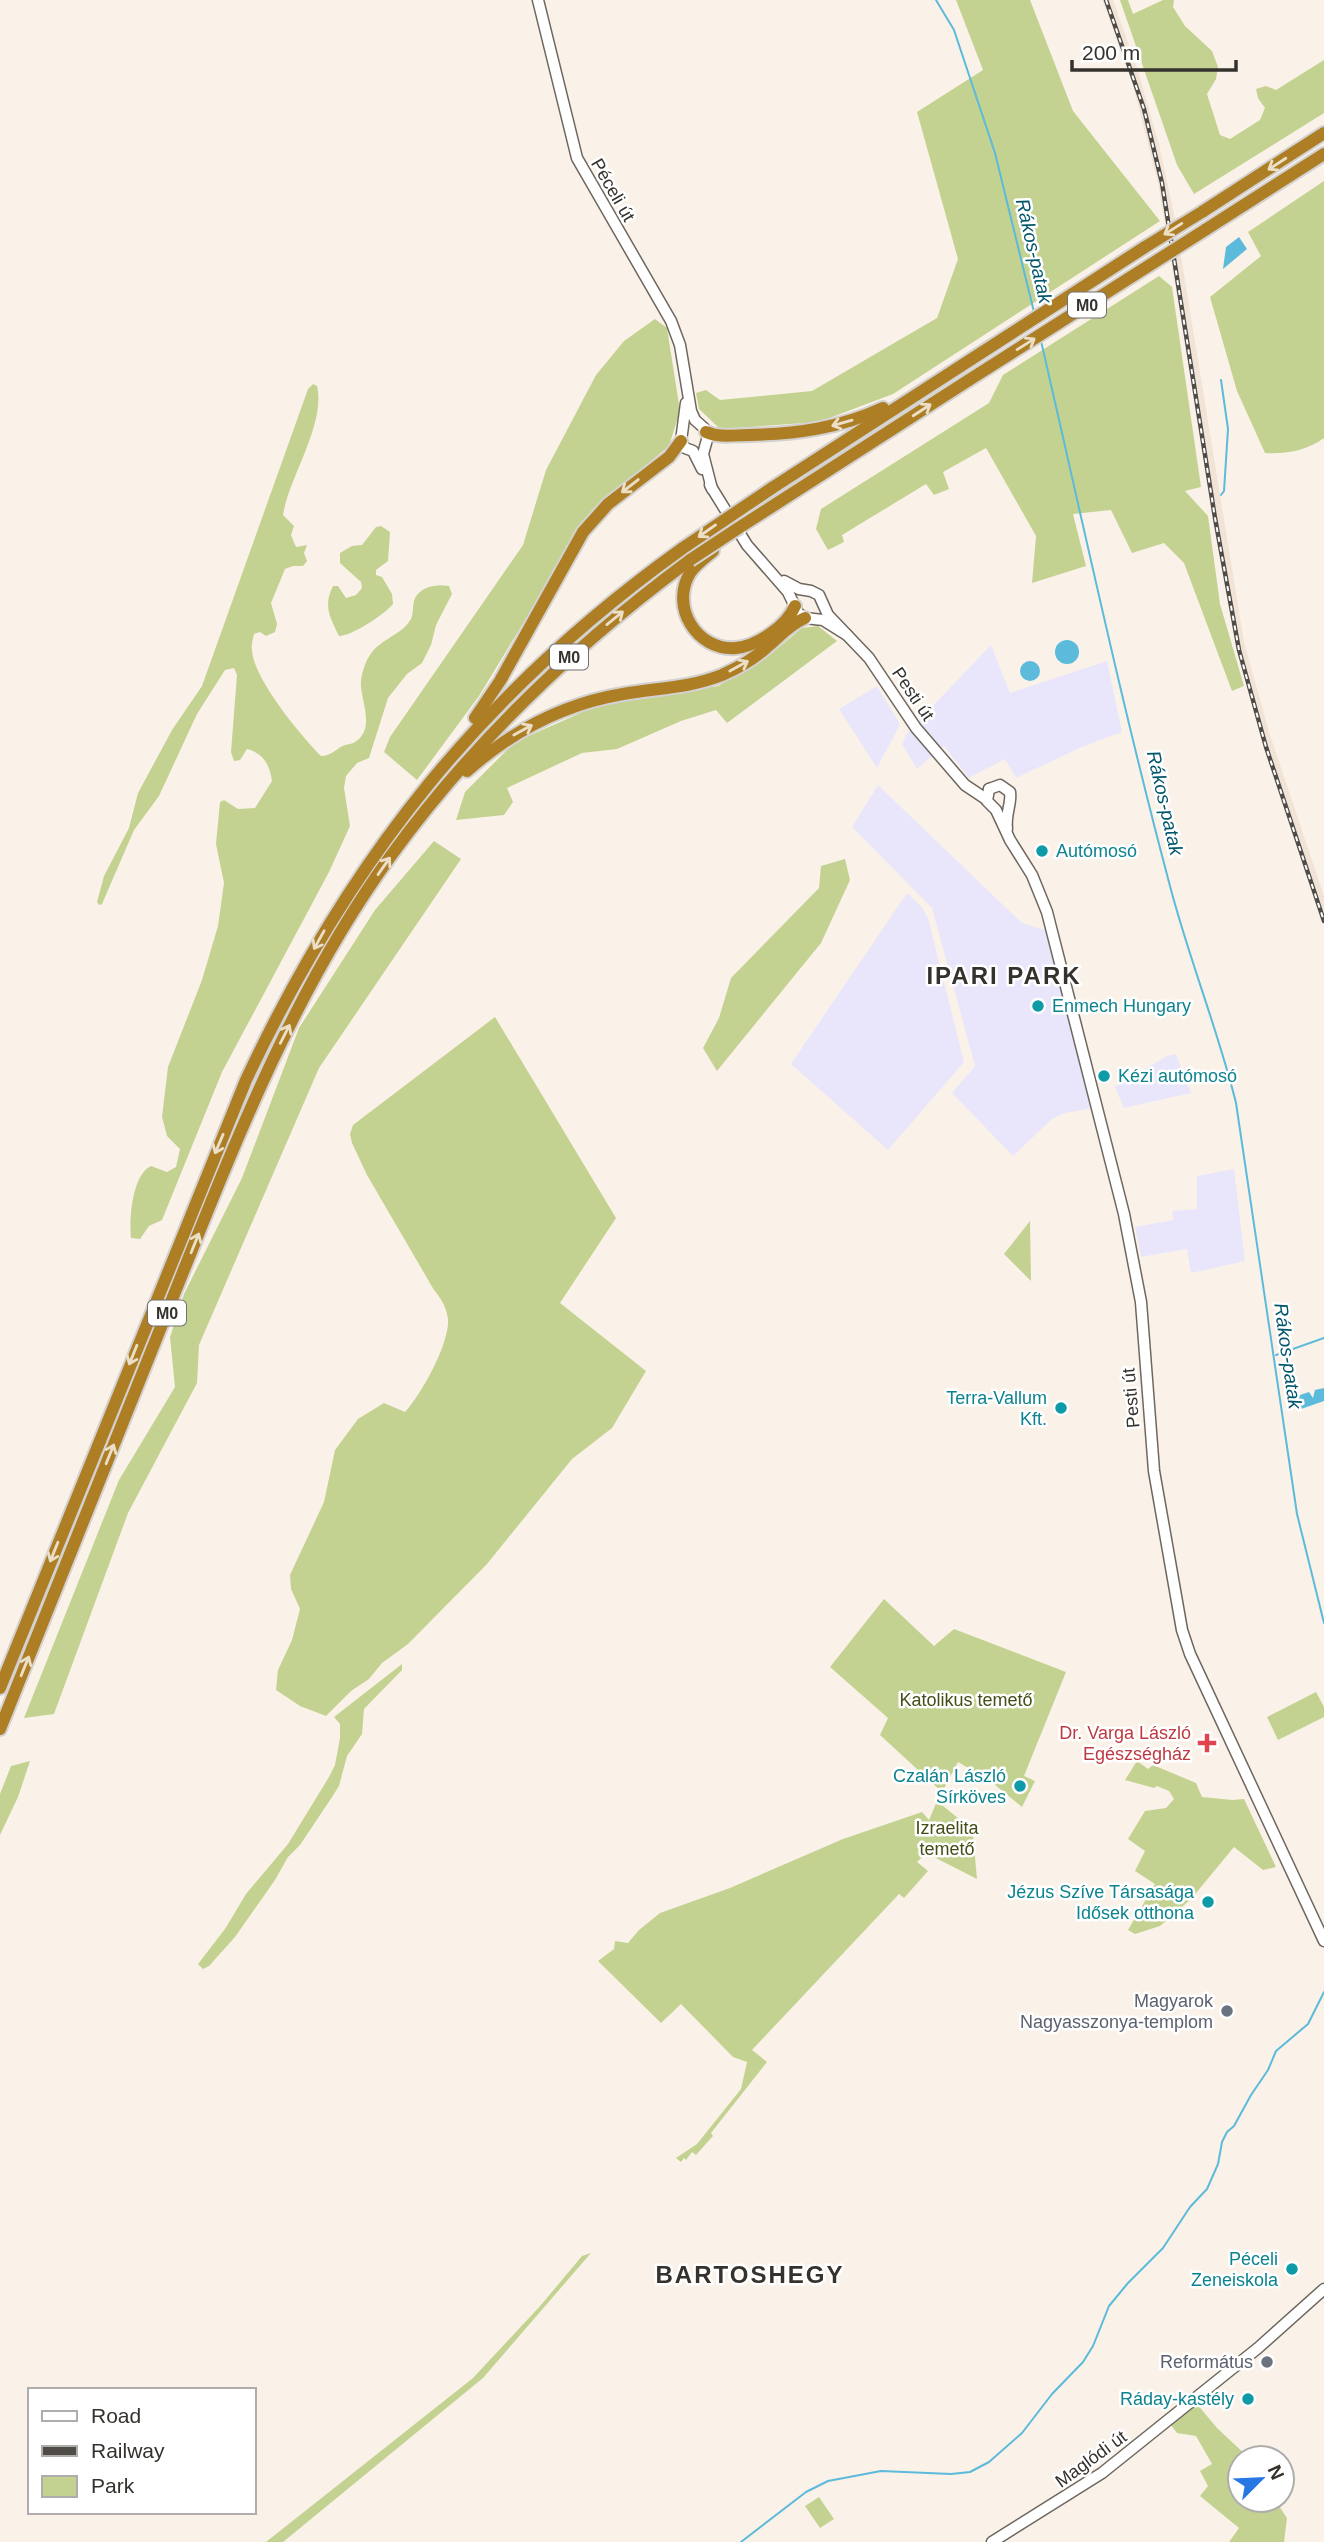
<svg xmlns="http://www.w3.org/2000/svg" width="1324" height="2542" viewBox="0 0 1324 2542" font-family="Arial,sans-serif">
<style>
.industrial{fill:#e9e6fc}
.built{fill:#f1e4d6}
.green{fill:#c4d291}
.water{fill:#5cbada}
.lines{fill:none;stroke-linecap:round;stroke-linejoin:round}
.stream{stroke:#5cbada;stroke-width:2}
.secondary-casing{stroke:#6e675f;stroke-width:13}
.highway-casing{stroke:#d3d2d1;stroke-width:16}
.secondary{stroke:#fff;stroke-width:10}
.highway{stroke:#ae7e25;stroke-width:12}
.rail-casing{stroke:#4f4c47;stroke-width:4.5}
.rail{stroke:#fff;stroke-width:2;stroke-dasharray:5;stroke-linecap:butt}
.highway-bridge-casing{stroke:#d3d2d1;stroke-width:16;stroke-linecap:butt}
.highway-bridge{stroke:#ae7e25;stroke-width:12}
.oneway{stroke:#ebdfc8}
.culture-dot{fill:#0f9aa8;stroke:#fff;stroke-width:2.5}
.health-dot{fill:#e0444e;stroke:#fff;stroke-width:2.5}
.worship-dot{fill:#6b7280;stroke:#fff;stroke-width:2.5}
.labels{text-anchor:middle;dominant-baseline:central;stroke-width:5;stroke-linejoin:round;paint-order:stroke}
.shield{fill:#fff;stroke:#72706d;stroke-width:2}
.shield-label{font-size:16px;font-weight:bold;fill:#35322e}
.street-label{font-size:18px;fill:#35322e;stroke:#fff}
.culture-label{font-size:18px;fill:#0d838f;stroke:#fff;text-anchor:end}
.park-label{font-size:18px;fill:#454e17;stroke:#fff}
.health-label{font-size:18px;fill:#be3a42;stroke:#fff;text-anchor:end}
.worship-label{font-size:18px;fill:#5b616d;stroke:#fff;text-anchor:end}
.water-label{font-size:19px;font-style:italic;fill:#01566c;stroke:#fff}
.district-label{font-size:24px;font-weight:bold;letter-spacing:2px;fill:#35322e;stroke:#fff}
</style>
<rect width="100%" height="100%" fill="#faf2e8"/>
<g class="industrial">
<path d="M991,645L1010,693L1107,661L1122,732L1082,747L1016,778L1005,759L969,778L944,746L917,769L902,744L907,733Z"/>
<path d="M877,686L900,724L877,768L839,709Z"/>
<path d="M878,785L1022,923L1048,931L1093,1108L1065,1113L1052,1119L1013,1156L952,1093L975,1066L932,908L852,827Z"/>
<path d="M907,893L921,906L928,918L964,1062L888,1150L791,1064Z"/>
<path d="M1176,1054L1191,1093L1124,1108L1115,1087L1167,1056Z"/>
<path d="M1234,1169L1245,1261L1191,1273L1187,1249L1141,1257L1135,1227L1173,1220L1172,1211L1197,1209V1176Z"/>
</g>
<path class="built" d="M1102,0H1113L1138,71L1159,144L1175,219L1244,642L1270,735L1324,896V924L1261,737L1236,644L1158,183L1130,74Z"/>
<g class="green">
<path d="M956,0H1030L1073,111L1160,221L893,394L819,422L720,429L699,409L696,393L706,390L720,400L812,391L937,318L958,259L917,112L983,70Z"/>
<path d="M1120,0H1128L1133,14L1163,0H1174L1173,7L1185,26L1212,51L1218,67L1216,79L1207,94L1220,135L1230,139L1260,120L1265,108L1258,98L1256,89L1266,86L1276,90L1324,60V113L1194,194L1177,165Z"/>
<path d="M1324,181V438C1306,451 1286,454 1265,453L1237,391L1210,297L1261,256L1248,232Z"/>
<path d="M1159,276L1172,287L1201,487L1185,491L1208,516L1220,604L1244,686L1232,691L1184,563L1164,543L1132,553L1111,510L1073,514L1086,566L1032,583L1036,536L986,448L943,472L949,489L934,495L926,484L842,535L844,542L828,550L816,529L821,509L989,403L1003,375Z"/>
<path d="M655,319L667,328L680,411L669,446L592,510L479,696L417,780L384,752L390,737L523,545L546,470L596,375L624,341Z"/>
<path d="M313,384L317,386C326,424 289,477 283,515L294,526L291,535L296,547L307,545L304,553L307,561L303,566H293L285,569L271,603L277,624L275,632L266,636L260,632L254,634C253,639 251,645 252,650C253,678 301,736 321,756C332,756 335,749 345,745C348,744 352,744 355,742C375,730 362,703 361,686C360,677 365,662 370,655C380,639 402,635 411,619C414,613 412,604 415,598C422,586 437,584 449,586L452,594L436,625L431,645L422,663L407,674L388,698L369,758L357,763L346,776L344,788L350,826L329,872L222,1072L162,1220L149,1226L140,1239L131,1238C129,1219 132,1175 151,1166L167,1172L176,1167L180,1149L167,1136L162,1117L168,1067L202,980L218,926L224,883L216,844L220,802L224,800L238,809L255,808L272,781C270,765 263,753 247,749L240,760L234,761L231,752L237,675L234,668L225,670L197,714L159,796L134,830L102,904L99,905L97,902L104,876L129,828L138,793L172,730L202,686L308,389Z"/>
<path d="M381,526L390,532L388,561L376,570V575L382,577L392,594L393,604C385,614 352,636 339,636C330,617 323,606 333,586H338L346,598L356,595L362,588L361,582L340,563V553L352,546L362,545L376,527Z"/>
<path d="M818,626L837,641L727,723L716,710L681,721L617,749L582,753L507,788L513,802L504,815L456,820L465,792L515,742L603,703L718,686L765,659L802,628Z"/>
<path d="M434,841L461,859L319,1068L199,1345L197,1383L128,1513L54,1714L24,1718L119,1480L175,1387L170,1337L184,1294L242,1178L299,1028L375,910Z"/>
<path d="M845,859L850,880L821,943L717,1071L703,1048L719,1018L731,978L819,888L821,866Z"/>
<path d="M495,1017L616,1218L560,1303L646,1371L612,1428L572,1459L487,1564L408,1644L382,1663L369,1679L351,1691L326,1716L300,1706L276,1690L278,1670L292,1640L300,1609L291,1589L290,1575L324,1502L335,1450L358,1419L384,1403L405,1412C422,1393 446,1349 448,1324C449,1312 442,1299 434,1290L367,1175L352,1143L350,1134L353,1125Z"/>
<path d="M1030,1221L1031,1281L1004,1254Z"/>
<path d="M884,1599L934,1646L954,1629L1066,1672L1024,1776L1035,1781L1022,1807L989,1780L958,1762L942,1792L880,1735L888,1718L830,1667Z"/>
<path d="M402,1664V1670L364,1709L362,1734L347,1756L339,1786L332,1797L300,1845L288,1857L275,1880L235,1937L209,1966L203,1969L198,1964L225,1929L246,1894L288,1844L329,1777L335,1765L340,1738V1724L334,1717Z"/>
<path d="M1316,1692L1324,1707V1717L1278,1740L1267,1717Z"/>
<path d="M30,1761L18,1797L0,1835V1794L11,1766Z"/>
<path d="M1137,1761L1148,1769L1153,1765L1196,1783L1202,1797L1232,1800L1244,1799L1276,1867L1263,1870L1234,1847L1191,1899L1160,1926L1135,1934L1128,1930L1155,1884L1135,1871L1145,1851L1128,1839L1145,1811L1166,1808L1174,1799L1169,1791L1157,1786L1154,1788L1125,1780Z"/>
<path d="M937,1801L964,1823L973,1835L977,1879L926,1853L917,1862L928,1871L904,1898L899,1894L752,2050L767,2062L711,2133L713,2136L696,2155L692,2152L686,2160L684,2158L681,2162L676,2158L697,2144L741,2089L747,2062L733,2057L681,2004L661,2023L598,1961L614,1949L615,1941L628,1943L639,1930L660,1913L730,1888L843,1839L922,1812L929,1820Z"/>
<path d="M591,2253L483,2378L283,2542H266L473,2378L541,2305L582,2256Z"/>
<path d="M1197,2404L1217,2428L1249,2458H1240V2500H1275L1287,2518L1284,2542H1229L1239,2528L1200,2496L1208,2486L1200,2471L1212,2464L1196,2436L1177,2433L1170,2424Z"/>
<path d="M819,2497L834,2519L820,2528L805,2506Z"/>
</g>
<g class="water">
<path d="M1239,237L1247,249L1223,269L1226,247Z"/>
<circle cx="1067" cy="652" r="12"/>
<circle cx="1030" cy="671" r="10"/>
<path d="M1324,1388V1401L1301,1409L1297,1396L1309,1392L1313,1398L1315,1390Z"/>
</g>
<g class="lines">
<g class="stream">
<path d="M936,0L954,30L995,153L1034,312"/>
<path d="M1041,341C1083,523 1122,706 1170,886C1189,959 1218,1030 1236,1103L1297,1514L1324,1623"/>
<path d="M1221,495L1224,491L1228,429L1221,380"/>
<path d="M1276,1355L1324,1338"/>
<path d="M741,2542L806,2492L828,2481L881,2471L951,2474L970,2472L989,2462L1022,2433L1052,2394L1083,2362L1093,2346L1109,2306L1128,2283L1163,2248L1190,2207L1207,2189L1218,2164L1222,2142L1227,2132L1234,2126L1251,2095L1268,2070L1276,2051L1308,2024L1324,1992"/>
</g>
<defs>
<g id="secondary">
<path d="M538,0L577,158L671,321L680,345L691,411L695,420L704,428L708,436L703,454L712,489"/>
<path d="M686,403L681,441L685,448L693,451L702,469"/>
<path d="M710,485L747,545L788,592L798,613L805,618L823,620L847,635"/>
<path d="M784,581L799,589L811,591L819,595L828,615L869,658L916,728L965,785L986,799"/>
<path d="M989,789L987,801L996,810L1010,840L1032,875L1047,912L1124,1214L1141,1302L1154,1471L1182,1630L1190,1654L1324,1941"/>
<path d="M989,789L1000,785L1010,792C1012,803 1005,814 1007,829"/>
<path d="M992,2542L1102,2473L1258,2348L1324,2289"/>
</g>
<g id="highway">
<path d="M1202,212L1324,133"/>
<path d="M1205,230L1324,154"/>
<path d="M706,432C719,438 735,435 750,435C796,434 840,428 883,408"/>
<path d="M772,488L1145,247"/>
<path d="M740,527L969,380"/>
<path d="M713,551C705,558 696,564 690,573C670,606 696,651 736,648C748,647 760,641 770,634C780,627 790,618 795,606"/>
<path d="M475,718L500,681L583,532L608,504L669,457L681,441"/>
<path d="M467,771C512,731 563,704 623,694C656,688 690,688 722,675C738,668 754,659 767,647C779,637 790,624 805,618"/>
<path d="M0,1688L246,1080C350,858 483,691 683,548"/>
<path d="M0,1729C58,1585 115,1441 173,1297C234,1145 293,991 390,857C474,741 575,645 690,560"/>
</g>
</defs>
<use href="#secondary" class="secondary-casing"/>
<use href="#highway" class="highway-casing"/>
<use href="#secondary" class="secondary"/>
<use href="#highway" class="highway"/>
<defs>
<path id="rail" d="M1106,0L1144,109L1162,183L1215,518L1239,650L1266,747L1324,921"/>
</defs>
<use href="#rail" class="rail-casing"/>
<use href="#rail" class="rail"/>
<defs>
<g id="highway-bridge">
<path d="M1145,247L1202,212"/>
<path d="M969,380L1205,230"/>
<path d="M683,548L772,488"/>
<path d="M690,560L740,527"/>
</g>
</defs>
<use href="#highway-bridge" class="highway-bridge-casing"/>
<use href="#highway-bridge" class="highway-bridge"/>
</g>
<defs><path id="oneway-shaft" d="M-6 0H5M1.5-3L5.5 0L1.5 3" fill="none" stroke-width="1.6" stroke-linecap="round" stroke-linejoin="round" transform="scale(1.75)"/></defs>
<g class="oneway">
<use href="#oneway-shaft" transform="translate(1277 164) rotate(147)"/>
<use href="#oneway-shaft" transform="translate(1173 229) rotate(148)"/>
<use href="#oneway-shaft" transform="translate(1026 344) rotate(-32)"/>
<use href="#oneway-shaft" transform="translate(922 410) rotate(-33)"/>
<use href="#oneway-shaft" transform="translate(842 423) rotate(164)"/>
<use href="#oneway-shaft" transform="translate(630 486) rotate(142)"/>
<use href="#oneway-shaft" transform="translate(707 531) rotate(145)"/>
<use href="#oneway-shaft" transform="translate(615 618) rotate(-39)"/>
<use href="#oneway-shaft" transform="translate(739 666) rotate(-29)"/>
<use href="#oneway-shaft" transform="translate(523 730) rotate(-29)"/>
<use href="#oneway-shaft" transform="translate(384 866) rotate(-55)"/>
<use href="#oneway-shaft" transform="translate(319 940) rotate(119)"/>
<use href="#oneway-shaft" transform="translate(285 1034) rotate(-63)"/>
<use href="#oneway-shaft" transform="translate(219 1144) rotate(113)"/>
<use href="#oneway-shaft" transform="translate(195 1243) rotate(-68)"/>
<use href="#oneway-shaft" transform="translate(133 1355) rotate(112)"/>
<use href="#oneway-shaft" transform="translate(110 1454) rotate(-68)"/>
<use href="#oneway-shaft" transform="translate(54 1552) rotate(112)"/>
<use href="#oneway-shaft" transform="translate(25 1666) rotate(-68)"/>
</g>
<g class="culture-dot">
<circle cx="1042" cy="851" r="7"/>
<circle cx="1038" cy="1006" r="7"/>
<circle cx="1104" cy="1076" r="7"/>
<circle cx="1061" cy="1408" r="7"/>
<circle cx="1020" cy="1786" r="7"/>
<circle cx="1208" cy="1902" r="7"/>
<circle cx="1292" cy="2269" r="7"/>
<circle cx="1248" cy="2399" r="7"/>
</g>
<path class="health-dot" d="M1203.5 1732.5h7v7h7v7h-7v7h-7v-7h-7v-7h7z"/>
<g class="worship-dot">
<circle cx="1227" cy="2011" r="7"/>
<circle cx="1267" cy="2362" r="7"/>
</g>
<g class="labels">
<g class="shield">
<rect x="1068" y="292.5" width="38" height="25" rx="5"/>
<rect x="550" y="644.5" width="38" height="25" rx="5"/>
<rect x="148" y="1300.5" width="38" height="25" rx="5"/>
</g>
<g class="shield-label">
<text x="1087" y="305">M0</text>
<text x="569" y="657">M0</text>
<text x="167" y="1313">M0</text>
</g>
<g class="street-label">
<text transform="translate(613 190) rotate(60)">Péceli út</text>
<text transform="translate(913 694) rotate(56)">Pesti út</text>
<text transform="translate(1131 1398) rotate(-95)">Pesti út</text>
<text transform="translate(1091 2459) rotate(-36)">Maglódi út</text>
</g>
<g class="culture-label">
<text x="1056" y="851" text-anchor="start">Autómosó</text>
<text x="1052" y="1006" text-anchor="start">Enmech Hungary</text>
<text x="1118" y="1076" text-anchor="start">Kézi autómosó</text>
<text x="1047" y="1398">Terra-Vallum<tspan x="1047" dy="21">Kft.</tspan></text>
<text x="1006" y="1776">Czalán László<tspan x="1006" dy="21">Sírköves</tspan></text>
<text x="1194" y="1892">Jézus Szíve Társasága<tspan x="1194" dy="21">Idősek otthona</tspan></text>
<text x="1278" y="2259">Péceli<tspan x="1278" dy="21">Zeneiskola</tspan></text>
<text x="1234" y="2399">Ráday-kastély</text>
</g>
<g class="park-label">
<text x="966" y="1700">Katolikus temető</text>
<text x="947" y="1828">Izraelita<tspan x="947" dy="21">temető</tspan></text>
</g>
<g class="health-label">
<text x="1191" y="1733">Dr. Varga László<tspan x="1191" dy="21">Egészségház</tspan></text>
</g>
<g class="worship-label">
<text x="1213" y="2001">Magyarok<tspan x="1213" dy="21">Nagyasszonya-templom</tspan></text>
<text x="1253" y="2362">Református</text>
</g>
<g class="water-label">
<text transform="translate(1034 251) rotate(77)">Rákos-patak</text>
<text transform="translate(1165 803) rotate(77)">Rákos-patak</text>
<text transform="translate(1288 1356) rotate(82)">Rákos-patak</text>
</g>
<g class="district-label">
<text x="1004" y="975">IPARI PARK</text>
<text x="750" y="2274">BARTOSHEGY</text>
</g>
</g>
<rect x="28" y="2388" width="228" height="126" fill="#ffffff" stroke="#aeadab" stroke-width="2"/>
<rect x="42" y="2411" width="35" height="10" fill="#ffffff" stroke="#aeadab" stroke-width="2"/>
<text x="91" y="2423" font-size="21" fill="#35322e">Road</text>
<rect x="42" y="2446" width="35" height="10" fill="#4f4c47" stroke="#aeadab" stroke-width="2"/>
<text x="91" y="2458" font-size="21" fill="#35322e">Railway</text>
<rect x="42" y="2476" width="35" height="21" fill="#c4d291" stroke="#aeadab" stroke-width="2"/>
<text x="91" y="2493" font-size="21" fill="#35322e">Park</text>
<g transform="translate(1261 2479) rotate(66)"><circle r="33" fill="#ffffff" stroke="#aeadab" stroke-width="2"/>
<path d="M0-5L12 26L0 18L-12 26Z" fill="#2778e3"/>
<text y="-10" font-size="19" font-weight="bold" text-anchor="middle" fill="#35322e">N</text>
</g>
<path d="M1072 60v10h164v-10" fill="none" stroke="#35322e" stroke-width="3.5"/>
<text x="1082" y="60" font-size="21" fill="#35322e" stroke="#ffffff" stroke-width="5" paint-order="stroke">200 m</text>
</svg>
